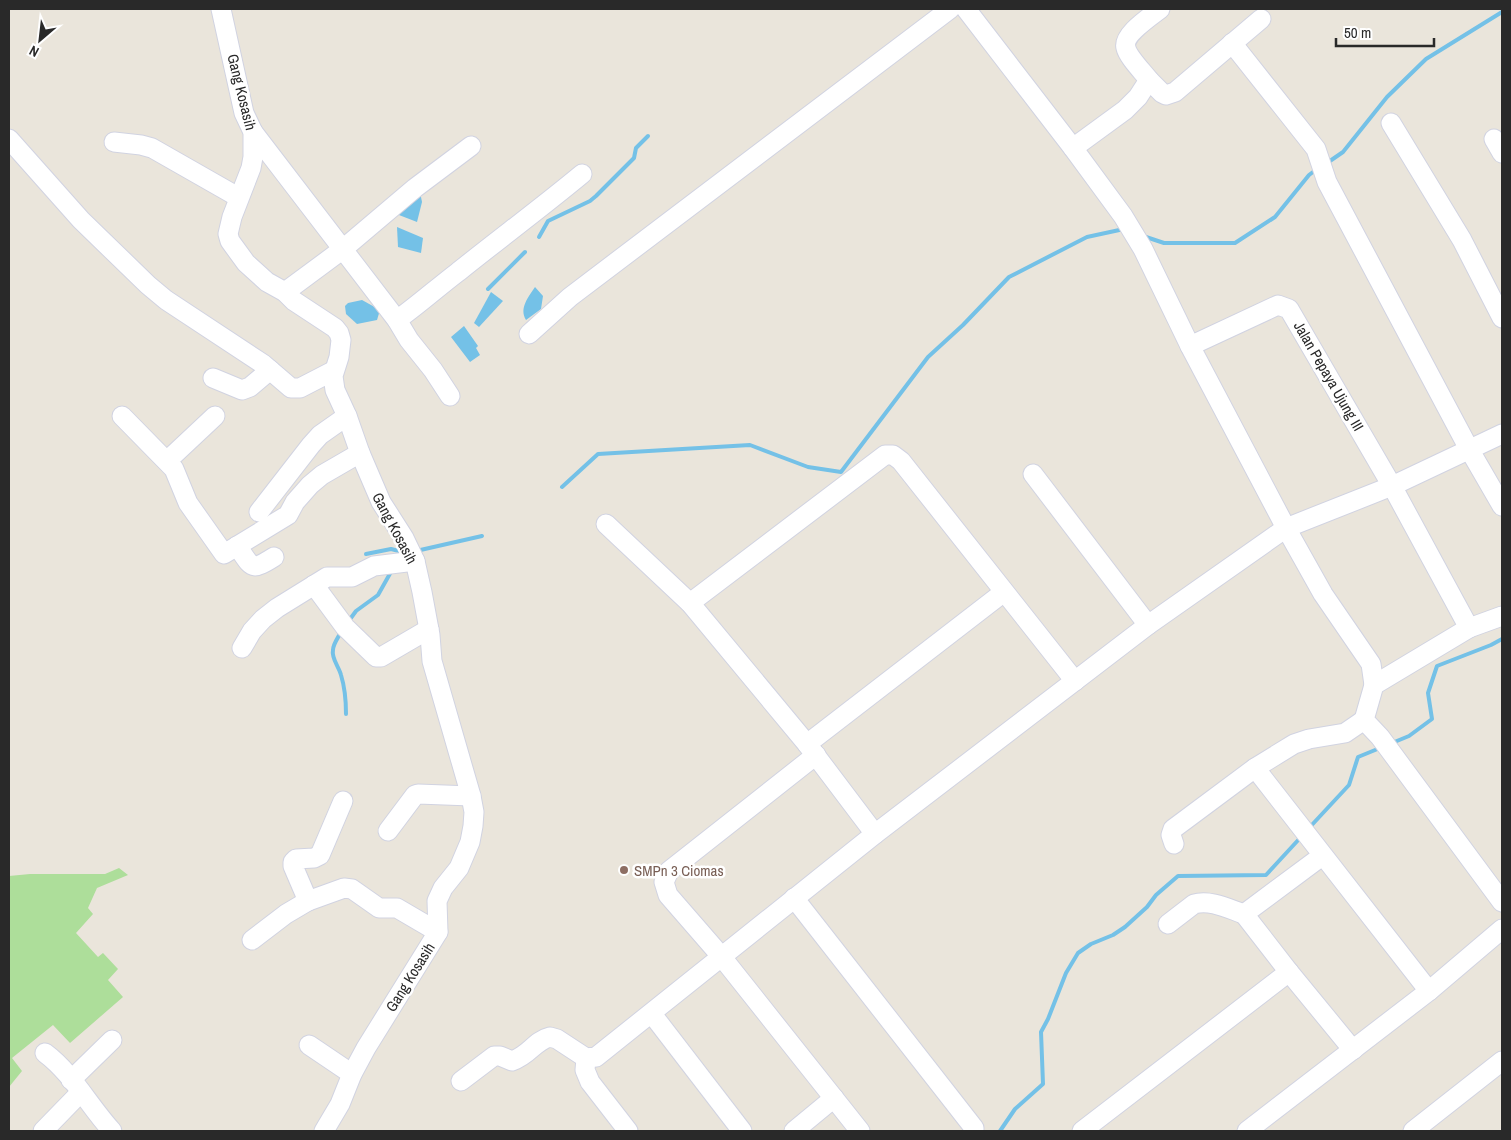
<svg xmlns="http://www.w3.org/2000/svg" width="1511" height="1140" viewBox="0 0 1511 1140" font-family="'Archivo Narrow',sans-serif">
<style>
.green{fill:#adde9a}
.water{fill:#74c1e7}
.lines{fill:none;stroke-linecap:round;stroke-linejoin:round}
.stream{stroke:#74c1e7;stroke-width:4}
.minor-casing{stroke:#d1d3e1;stroke-width:21}
.minor{stroke:#fff;stroke-width:19}
.education-dot{fill:#8d6e63;stroke:#fff;stroke-width:2}
.labels{text-anchor:middle;dominant-baseline:central;stroke-width:5;stroke-linejoin:round;paint-order:stroke}
.street-label{font-size:15px;fill:#292929;stroke:#fff}
.education-label{font-size:15px;fill:#785e54;stroke:#fff;text-anchor:start}
</style>
<rect width="100%" height="100%" fill="#eae5db"/>
<path class="green" d="M119,868L128,875L97,888L88,908L93,914L76,933L98,957L103,953L118,969L108,980L123,997L70,1043L53,1025L12,1058L22,1071L9,1087V876L30,874H105Z"/>
<g class="water">
<path d="M415,195L421,197L422,202L417,222L399,215L398,208Z"/>
<path d="M397,227L423,238L421,253L398,247Z"/>
<path d="M535,287L543,296L541,309L526,320C519,308 528,298 535,287Z"/>
<path d="M491,292L503,301L479,327L474,323Z"/>
<path d="M362,300L380,310L377,320L357,324L346,314L345,306L348,303Z"/>
<path d="M464,326L478,346L476,348L480,355L470,362L451,337Z"/>
</g>
<g class="lines">
<g class="stream">
<path d="M1327,163L1343,152L1387,97L1426,59L1502,12"/>
<path d="M1143,236L1164,243H1235L1275,217L1309,175L1317,169"/>
<path d="M539,237L548,221L590,201L596,196L634,158L636,148L648,136"/>
<path d="M488,289L525,252"/>
<path d="M562,487L598,454L750,445L808,467L841,472L928,357L963,325L1009,277L1087,237L1124,229"/>
<path d="M416,551L482,536"/>
<path d="M366,554L391,549L403,552"/>
<path d="M348,622L356,611L378,595L392,570"/>
<path d="M341,632C338,638 333,644 333,650C331,658 339,667 341,675C345,688 346,701 346,714"/>
<path d="M1392,743L1409,736L1432,719L1428,693L1437,666L1491,645L1502,639"/>
<path d="M1309,828L1349,785L1358,757L1380,748"/>
<path d="M1000,1131L1015,1109L1043,1084L1041,1032L1048,1019L1066,973L1078,953L1091,944L1113,935L1125,927L1147,907L1156,895L1178,876L1266,875L1301,837"/>
</g>
<defs>
<g id="minor">
<path d="M221,9L244,113L253,132V157L251,168L232,217L228,234L230,241L246,263L267,282L285,292L294,301L335,328L339,333L341,340L339,357L333,376L335,390L347,416L360,453L381,502L404,538L415,561L422,592L430,635L432,661L471,796L474,812L473,826L470,842L459,868L443,888L437,901L438,932L366,1048L352,1074L340,1104L324,1131"/>
<path d="M966,9L1073,148L1123,216L1143,249L1190,346L1286,528L1323,594L1371,664L1374,685"/>
<path d="M1232,43L1316,149L1327,182L1469,449L1502,506"/>
<path d="M1149,80L1162,93L1166,95L1175,92L1261,19"/>
<path d="M1391,123L1462,240L1502,318"/>
<path d="M253,132L397,320L409,340L433,370L450,396"/>
<path d="M9,139L81,220L148,285L166,300L263,364L291,388H300L333,371"/>
<path d="M1494,139L1502,153"/>
<path d="M114,142L141,145L152,148L238,197"/>
<path d="M1073,148L1125,110L1138,97L1149,80C1143,72 1128,57 1126,48C1122,35 1150,17 1160,9"/>
<path d="M285,292L343,249L415,188L471,146"/>
<path d="M397,320C418,305 437,288 458,272C499,239 541,208 582,174"/>
<path d="M529,334L570,297L950,9"/>
<path d="M1190,346L1278,305L1289,309L1392,486L1469,628L1374,685L1364,720L1380,737L1502,902"/>
<path d="M213,378L242,390L250,387L270,370"/>
<path d="M122,416L174,469L188,503L224,554L288,515L295,502L310,485L322,475L360,453"/>
<path d="M167,461L215,416"/>
<path d="M1033,474L1148,625"/>
<path d="M259,512L311,445L320,435L347,416"/>
<path d="M606,524L690,603L807,744L875,834"/>
<path d="M237,546C253,568 250,572 274,557"/>
<path d="M314,585L345,627L376,657H381L429,629"/>
<path d="M690,603L885,455H893L901,461L1075,681"/>
<path d="M1469,628L1502,616"/>
<path d="M242,648L252,631L263,619L277,608L327,577H352L374,566L415,561"/>
<path d="M1364,720L1345,733L1309,739L1294,744L1255,768L1429,991L1502,929"/>
<path d="M807,744L1004,592"/>
<path d="M816,755L669,871L664,882L668,895L721,956L860,1131"/>
<path d="M343,801L320,855L314,858L296,859L293,862V866L308,901L344,888L352,889L379,908H397L438,932"/>
<path d="M388,831L415,795L418,794L471,796"/>
<path d="M1174,844L1171,835L1173,829L1255,768"/>
<path d="M1322,856L1244,914L1289,972L1353,1050"/>
<path d="M794,898L974,1128V1131"/>
<path d="M1168,924L1194,904C1210,899 1229,909 1244,914"/>
<path d="M252,940L286,914L308,901"/>
<path d="M652,1014L742,1131"/>
<path d="M309,1045L352,1074"/>
<path d="M45,1053C72,1073 89,1106 112,1131"/>
<path d="M586,1058L585,1070L590,1082L628,1131"/>
<path d="M71,1080L112,1040"/>
<path d="M461,1081L494,1056H500L512,1061C530,1055 534,1041 550,1037L557,1039L586,1058L596,1057L875,834L1148,625L1286,528L1392,486L1502,434"/>
<path d="M43,1131L81,1092"/>
<path d="M794,1131L834,1098"/>
<path d="M1082,1131L1289,972"/>
<path d="M1247,1131L1429,991"/>
<path d="M1413,1131L1502,1061"/>
</g>
</defs>
<use href="#minor" class="minor-casing"/>
<use href="#minor" class="minor"/>
</g>
<circle class="education-dot" cx="624" cy="870" r="5"/>
<g class="labels">
<g class="street-label">
<text transform="translate(242 92) rotate(76)">Gang Kosasih</text>
<text transform="translate(1329 376) rotate(60)">Jalan Pepaya Ujung III</text>
<text transform="translate(395 528) rotate(62)">Gang Kosasih</text>
<text transform="translate(410 977) rotate(-58)">Gang Kosasih</text>
</g>
<g class="education-label">
<text x="634" y="870">SMPn 3 Ciomas</text>
</g>
</g>
<rect width="1511" height="1140" fill="none" stroke="#292929" stroke-width="20"/>
<g transform="translate(40 40) rotate(208)" stroke="#ffffff" stroke-width="4" paint-order="stroke">
<path d="M0-4L9 19L0 12L-9 19Z" fill="#292929"/>
<text y="-8" font-size="14" font-weight="bold" text-anchor="middle" fill="#292929">N</text>
</g>
<path d="M1336 38v8h98v-8" fill="none" stroke="#292929" stroke-width="2.5"/>
<text x="1344" y="38" font-size="15" fill="#292929" stroke="#ffffff" stroke-width="4" paint-order="stroke">50 m</text>
</svg>
